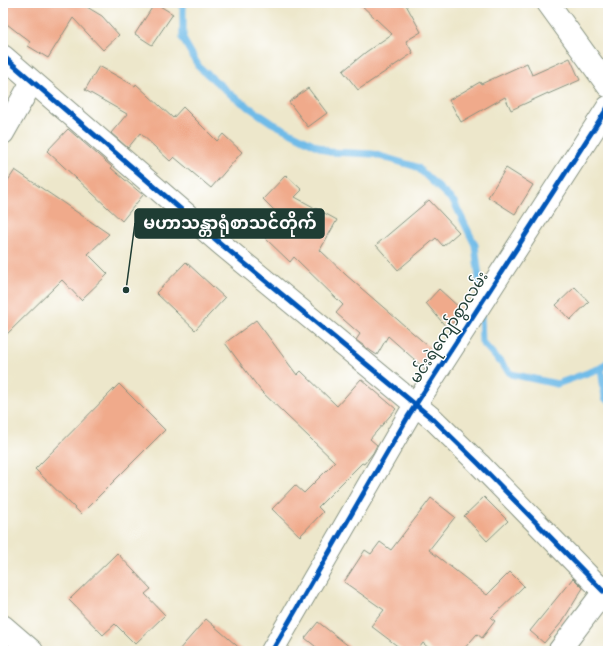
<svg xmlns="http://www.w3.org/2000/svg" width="611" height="654" viewBox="0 0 611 654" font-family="'IM FELL English','Noto Sans Myanmar',serif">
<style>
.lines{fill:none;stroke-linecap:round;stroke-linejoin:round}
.stream{stroke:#6fbbe8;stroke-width:7}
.building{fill:#f0aa8b}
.minor-casing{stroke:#869280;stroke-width:24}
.minor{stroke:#fff;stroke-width:22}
.cycleway-casing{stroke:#fff;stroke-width:8}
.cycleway{stroke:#0057b8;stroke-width:5}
.labels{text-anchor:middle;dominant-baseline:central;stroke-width:3;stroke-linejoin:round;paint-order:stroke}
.street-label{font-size:16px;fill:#1f3d34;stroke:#fff}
.leader{fill:none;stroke:#1f3d34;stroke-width:1.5}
.callout-dot{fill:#1f3d34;stroke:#fff;stroke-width:1.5}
.callout{fill:#1f3d34;stroke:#1f3d34;stroke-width:1.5}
.callout-label{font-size:17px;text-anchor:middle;font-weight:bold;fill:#fff}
</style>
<rect width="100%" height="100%" fill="#fff"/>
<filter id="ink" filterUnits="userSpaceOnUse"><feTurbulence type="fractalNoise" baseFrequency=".025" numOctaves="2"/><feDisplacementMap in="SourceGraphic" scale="8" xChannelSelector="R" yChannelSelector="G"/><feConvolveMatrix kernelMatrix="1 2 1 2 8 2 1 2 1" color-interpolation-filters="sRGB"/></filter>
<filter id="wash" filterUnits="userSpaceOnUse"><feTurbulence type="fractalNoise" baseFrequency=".012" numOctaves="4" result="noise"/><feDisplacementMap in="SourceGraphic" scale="16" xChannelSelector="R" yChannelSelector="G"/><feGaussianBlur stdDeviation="0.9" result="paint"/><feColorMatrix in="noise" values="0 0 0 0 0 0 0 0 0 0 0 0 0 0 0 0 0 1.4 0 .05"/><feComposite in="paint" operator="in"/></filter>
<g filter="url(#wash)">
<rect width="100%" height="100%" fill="#ede7cb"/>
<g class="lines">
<g class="stream">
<path d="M183,3V39L199,67L234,97L272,123L329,152L373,154L417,167L454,202L475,245L481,294"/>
<path d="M481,314L482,342L511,374L557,384L601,368L608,362"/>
<path d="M601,368L605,398L608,400"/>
</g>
</g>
<g id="blocks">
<g class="building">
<path d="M3,3H82V4L102,16L119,35L103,50L73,18L48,58L28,46L30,42L3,21Z"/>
<path d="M155,3L173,14L152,45L135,34Z"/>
<path d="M359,3H405L421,32L406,41L413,53L358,90L343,71L366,52L392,34Z"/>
<path d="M570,58L580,80L548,94V93L511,110L505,97L461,122L449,100L480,82L481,84L527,63L532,75Z"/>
<path d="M99,66L135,86L136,84L173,118L183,107L217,141L223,134L242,152L211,188L174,157L170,161L140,133L128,148L111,133L127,114L85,90Z"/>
<path d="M308,88L327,113L308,127L289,102Z"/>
<path d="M68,129L112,167L111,168L143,195L122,221L47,151Z"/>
<path d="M506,168L533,185L515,214L488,197Z"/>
<path d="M15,170L109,234L88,254L108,274L81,300L62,280L3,338V188Z"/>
<path d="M286,175L302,190L295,197L337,220L320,250L346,275L435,352L424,368L388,336L377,355L371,351L356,340L360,334L336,313L343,305L294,257L290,262L266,239L284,220L263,199Z"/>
<path d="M429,200L459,232L443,246L436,238L398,270L376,245Z"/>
<path d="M186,262L225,298L195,330L156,293Z"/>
<path d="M575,287L589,302L570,320L556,305Z"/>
<path d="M439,289L462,310L457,318L447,328L426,303Z"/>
<path d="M256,320L297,375L301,371L337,406L361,379L396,409L370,439L377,445L373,453L364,464L362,463L318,507L323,512L300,536L272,509L295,485L304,493L335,462L261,391L225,343Z"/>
<path d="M119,384L165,430L81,514L35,469Z"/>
<path d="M484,497L508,521L487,541L464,516Z"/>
<path d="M431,498L455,517L429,550L487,595L510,572L524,586L491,618L495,621L482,638L477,634L462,651H432L423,643L417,651H404L371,626L384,610L344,582L365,550L371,554L380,542L391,550Z"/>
<path d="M117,553L151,589L145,594L165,615L135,644L115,624L103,635L69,600Z"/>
<path d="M573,578L583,588L562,622L544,643L530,631Z"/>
<path d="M206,619L243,651H178Z"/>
<path d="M318,622L355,651H321L305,638Z"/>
</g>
</g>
</g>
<g filter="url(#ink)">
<use href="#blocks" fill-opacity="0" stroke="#869280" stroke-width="1"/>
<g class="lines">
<defs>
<g id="minor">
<path d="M548,3L608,86"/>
<path d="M3,56L221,244L434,420L479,464L603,591"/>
<path d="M3,133L32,82"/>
<path d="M3,626L32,651"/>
<path d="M272,651L409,415L608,107"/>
<path d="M559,651L608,586"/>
</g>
</defs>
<use href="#minor" class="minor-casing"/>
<use href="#minor" class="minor"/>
<defs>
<g id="cycleway">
<path d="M3,56L221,244L434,420L479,464L603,591"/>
<path d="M272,651L409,415L608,107"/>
</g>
</defs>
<use href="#cycleway" class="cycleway-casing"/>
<use href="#cycleway" class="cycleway"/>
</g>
</g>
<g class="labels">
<g class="street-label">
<text transform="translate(450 328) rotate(-57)">မင်းရဲကျော်စွာလမ်း</text>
</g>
</g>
<path class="leader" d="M126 290L135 223"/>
<circle class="callout-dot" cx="126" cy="290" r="4"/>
<rect class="callout" x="135" y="209" width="189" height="29" rx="4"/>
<g class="callout-label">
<text x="230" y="229">မဟာသန္တာရုံစာသင်တိုက်</text>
</g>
<rect width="611" height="654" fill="none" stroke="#fff" stroke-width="16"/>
</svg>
